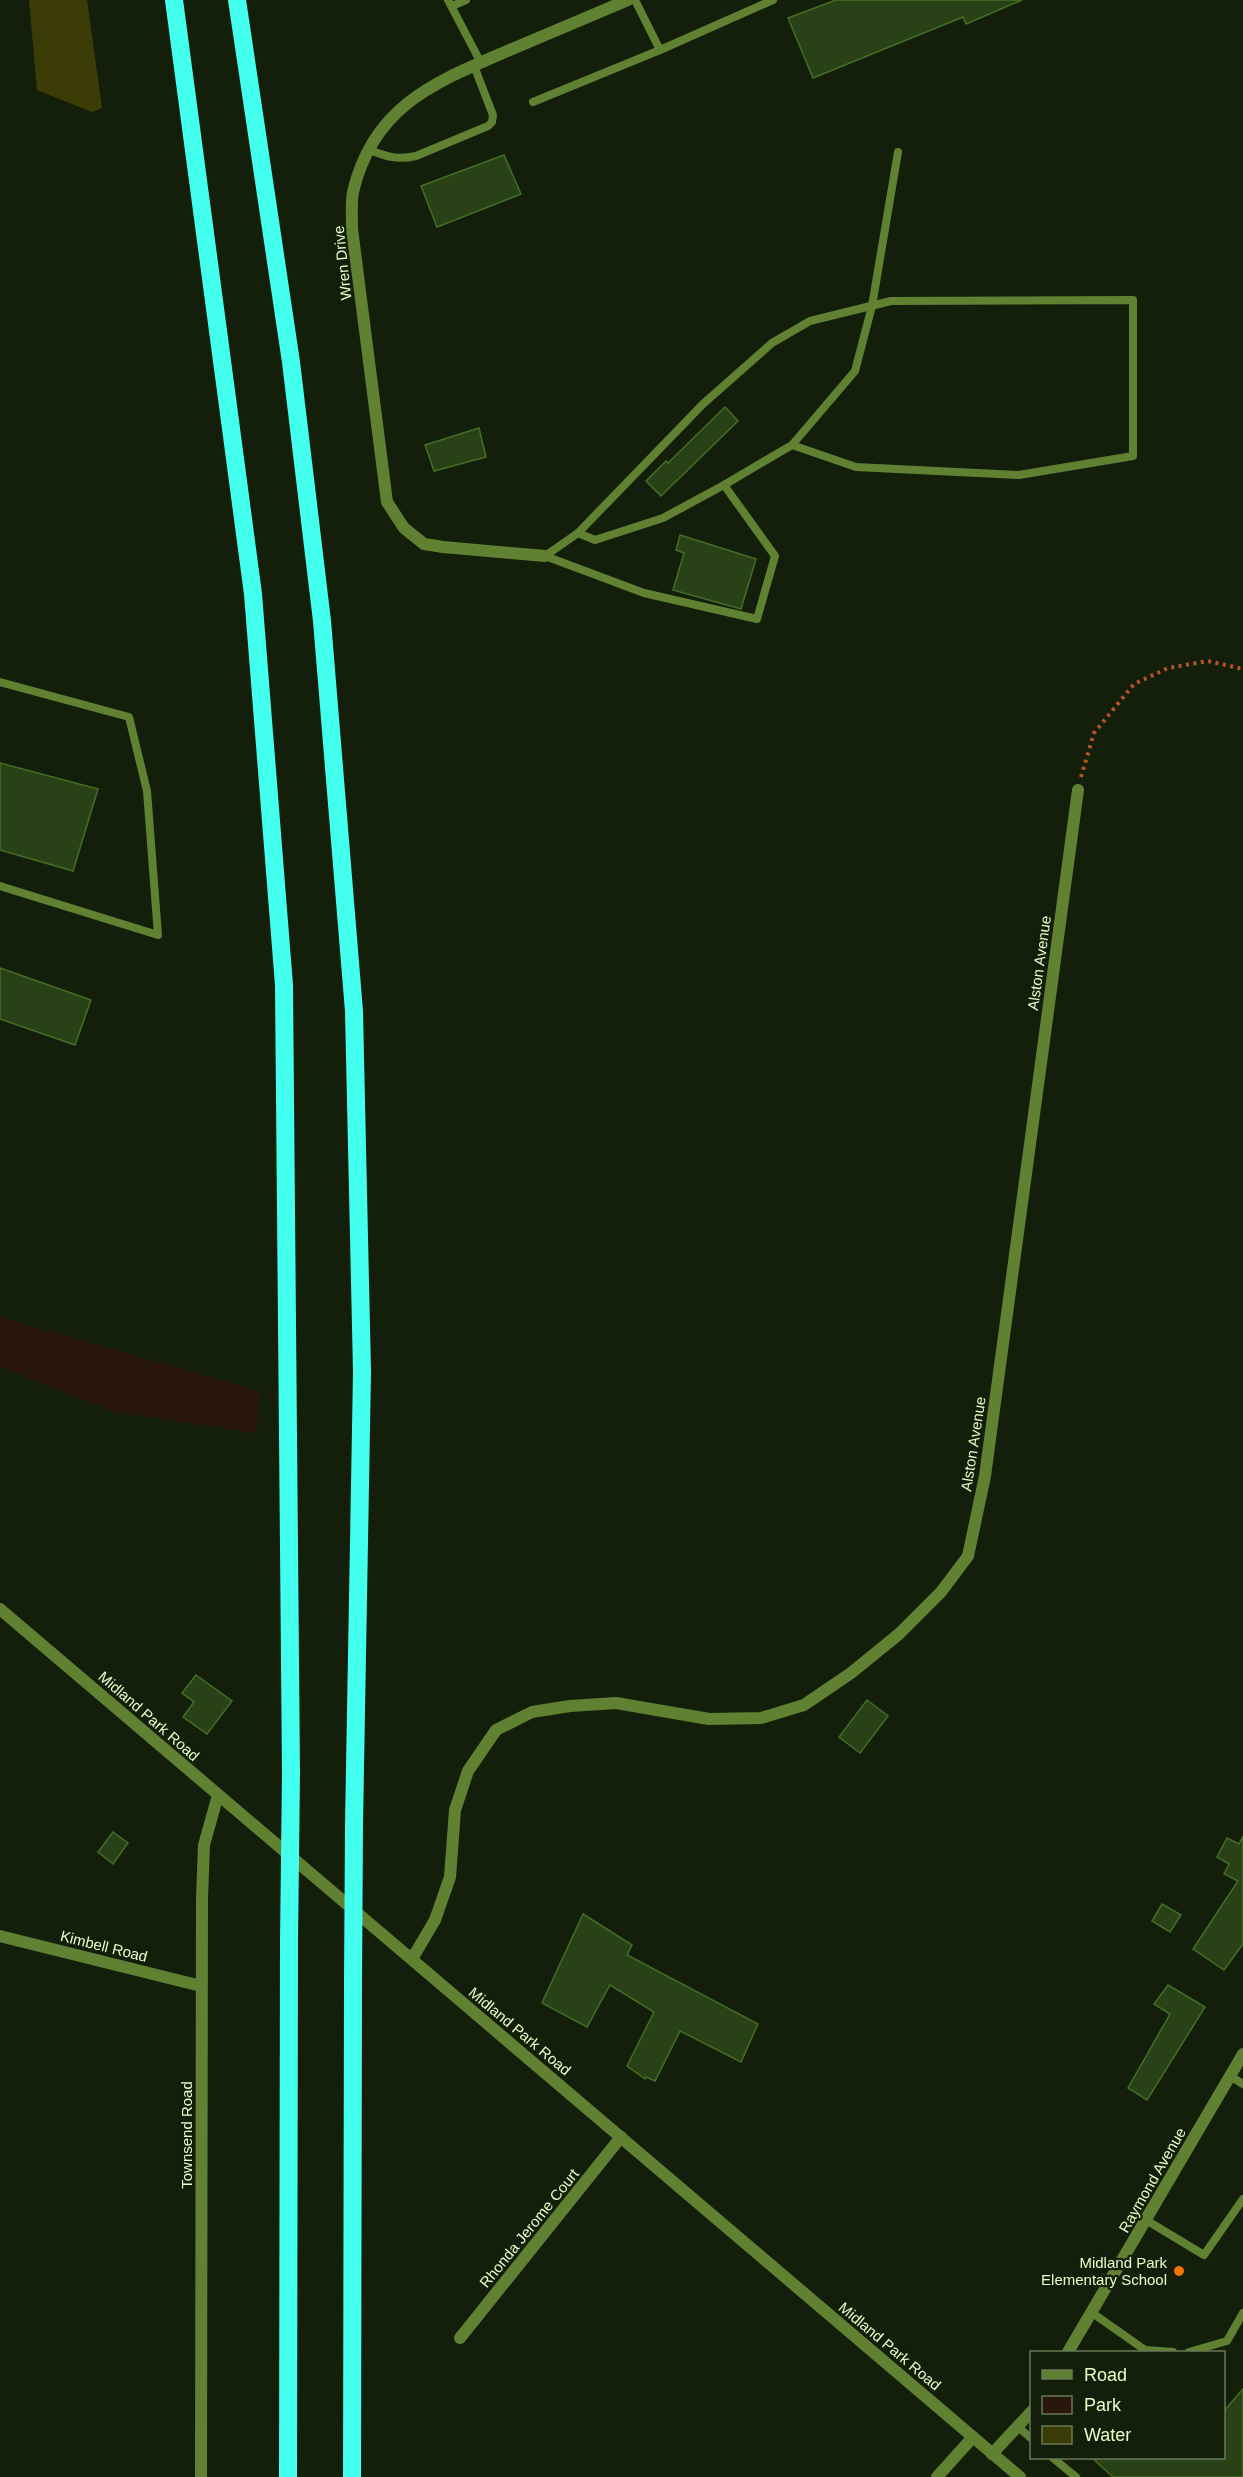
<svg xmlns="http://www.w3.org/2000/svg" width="1243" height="2477" viewBox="0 0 1243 2477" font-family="Helvetica,sans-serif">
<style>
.green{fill:#29170d}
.water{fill:#3c3d06}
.building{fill:#284116;stroke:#446e26;stroke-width:1.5}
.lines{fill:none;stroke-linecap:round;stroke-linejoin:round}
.path{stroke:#b65425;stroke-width:4;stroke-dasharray:3 4.5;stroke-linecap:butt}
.service{stroke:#608132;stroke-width:8}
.minor{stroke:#608132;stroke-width:12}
.tertiary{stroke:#608132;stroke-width:12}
.motorway{stroke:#43ffed;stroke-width:18}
.motorway-bridge{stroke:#43ffed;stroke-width:18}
.poi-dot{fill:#f37500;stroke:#141f0b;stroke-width:2}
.labels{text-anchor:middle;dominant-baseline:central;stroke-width:4.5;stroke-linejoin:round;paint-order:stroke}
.street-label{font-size:15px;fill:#e4ffc8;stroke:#141f0b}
.poi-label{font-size:15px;fill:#e4ffc8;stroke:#141f0b;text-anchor:end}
</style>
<rect width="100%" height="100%" fill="#141f0b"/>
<path class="green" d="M0,1317L260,1391L256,1433L115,1412L0,1367Z"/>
<path class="water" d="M29,0H87L102,108L92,112L37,90Z"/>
<g class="building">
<path d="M836,0H1022L966,24L963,17L813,78L788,18Z"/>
<path d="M504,155L521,194L437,227L421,186Z"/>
<path d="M725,407L738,421L661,496L646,481L666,461L668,463Z"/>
<path d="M479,428L486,457L434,471L425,445Z"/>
<path d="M680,535L756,559L741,609L673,590L684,553L676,550Z"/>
<path d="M0,763L98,789L73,871L0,850Z"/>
<path d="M0,968L91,1000L75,1045L0,1019Z"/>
<path d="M196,1675L232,1701L207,1734L183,1717L194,1702L182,1693Z"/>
<path d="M867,1700L888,1716L860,1753L839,1737Z"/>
<path d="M113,1832L128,1843L113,1864L98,1852Z"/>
<path d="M1243,1836V1944L1224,1970L1193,1949L1238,1881L1224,1874L1229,1864L1217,1857L1227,1838L1239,1844Z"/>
<path d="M1162,1904L1181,1915L1170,1932L1152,1921Z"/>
<path d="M583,1914L632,1945L627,1955L758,2024L741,2062L680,2031L655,2081L646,2077L645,2079L627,2066L654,2012L610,1985L587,2027L542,2003Z"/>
<path d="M1168,1985L1205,2007L1147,2100L1128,2088L1170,2014L1154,2004Z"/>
<path d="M1243,2389V2477H1113L1091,2457H1224V2411Z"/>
</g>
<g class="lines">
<path class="path" d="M1081,777L1094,733L1134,684L1168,668L1208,661L1243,669"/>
<g class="service">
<path d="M448,0L481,63"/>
<path d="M635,0L660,50L773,0"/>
<path d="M452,6L466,0"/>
<path d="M533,102L660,50"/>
<path d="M370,150C387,157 398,160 416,156L488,126L492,122L493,115L474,66"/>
<path d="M578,533L595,540L663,518L724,485L792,445L855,371L872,306L898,152"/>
<path d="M545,556L578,533L703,404L772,343L810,321L891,301L1133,300V456L1019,475L856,467L792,445"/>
<path d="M545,556L644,593L757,619L775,556L724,485"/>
<path d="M0,682L129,717L147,791L158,935L0,886"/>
<path d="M1230,2076L1243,2084"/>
<path d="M1146,2220L1204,2255L1243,2199"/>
<path d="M1091,2312L1145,2350L1173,2352"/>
<path d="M1189,2352L1227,2341L1243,2313"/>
<path d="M1018,2427L1032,2439"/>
<path d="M1053,2458L1076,2477"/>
</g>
<g class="minor">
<path d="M545,556L443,547L424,544L404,528L387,502L352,229C352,217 351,203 353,192C373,107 433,83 505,52C546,35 587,17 628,0"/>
<path d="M0,1936L201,1986"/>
<path d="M412,1959L435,1920L450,1877L455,1810L468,1771L496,1730L532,1712L570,1706L616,1703L709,1719L761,1718L804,1705L851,1673L899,1634L941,1592L968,1556L985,1476L1078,790"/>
<path d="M460,2338L621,2137"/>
<path d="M1068,2352L1243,2054"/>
<path d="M992,2454L1032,2411"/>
<path d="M201,2477L202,1898L204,1845L218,1795"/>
<path d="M937,2477L973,2437"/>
</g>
<path class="tertiary" d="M0,1609L1020,2477"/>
<g class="motorway">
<path d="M174,0L253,594L284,985L291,1773"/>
<path d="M237,0L291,362L322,621L354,1011L362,1372L354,1825"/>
<path d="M288,2477L289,1942"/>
<path d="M352,2477L353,1984"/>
</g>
<g class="motorway-bridge">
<path d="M289,1942L291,1773"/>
<path d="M353,1984L354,1825"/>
</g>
</g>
<circle class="poi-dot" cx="1179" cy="2271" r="6"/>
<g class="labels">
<g class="street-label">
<text transform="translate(342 263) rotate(-96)">Wren Drive</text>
<text transform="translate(1039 963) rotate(-82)">Alston Avenue</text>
<text transform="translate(973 1444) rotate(-81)">Alston Avenue</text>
<text transform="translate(149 1716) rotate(41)">Midland Park Road</text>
<text transform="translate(104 1946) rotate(14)">Kimbell Road</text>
<text transform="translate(520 2031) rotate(40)">Midland Park Road</text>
<text transform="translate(186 2135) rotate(-90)">Townsend Road</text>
<text transform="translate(1152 2180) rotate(-60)">Raymond Avenue</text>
<text transform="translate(529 2228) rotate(-51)">Rhonda Jerome Court</text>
<text transform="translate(890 2346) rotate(40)">Midland Park Road</text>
</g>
<g class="poi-label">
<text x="1167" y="2262">Midland Park<tspan x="1167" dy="17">Elementary School</tspan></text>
</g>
</g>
<rect x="1030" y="2351" width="195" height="108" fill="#141f0b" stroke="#677957" stroke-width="1.5"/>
<rect x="1042" y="2370" width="30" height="9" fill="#608132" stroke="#677957" stroke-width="1.5"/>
<text x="1084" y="2381" font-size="18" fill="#e4ffc8">Road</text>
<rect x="1042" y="2396" width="30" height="18" fill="#29170d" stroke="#677957" stroke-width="1.5"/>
<text x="1084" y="2411" font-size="18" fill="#e4ffc8">Park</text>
<rect x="1042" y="2426" width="30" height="18" fill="#3c3d06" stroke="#677957" stroke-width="1.5"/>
<text x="1084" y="2441" font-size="18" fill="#e4ffc8">Water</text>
</svg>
